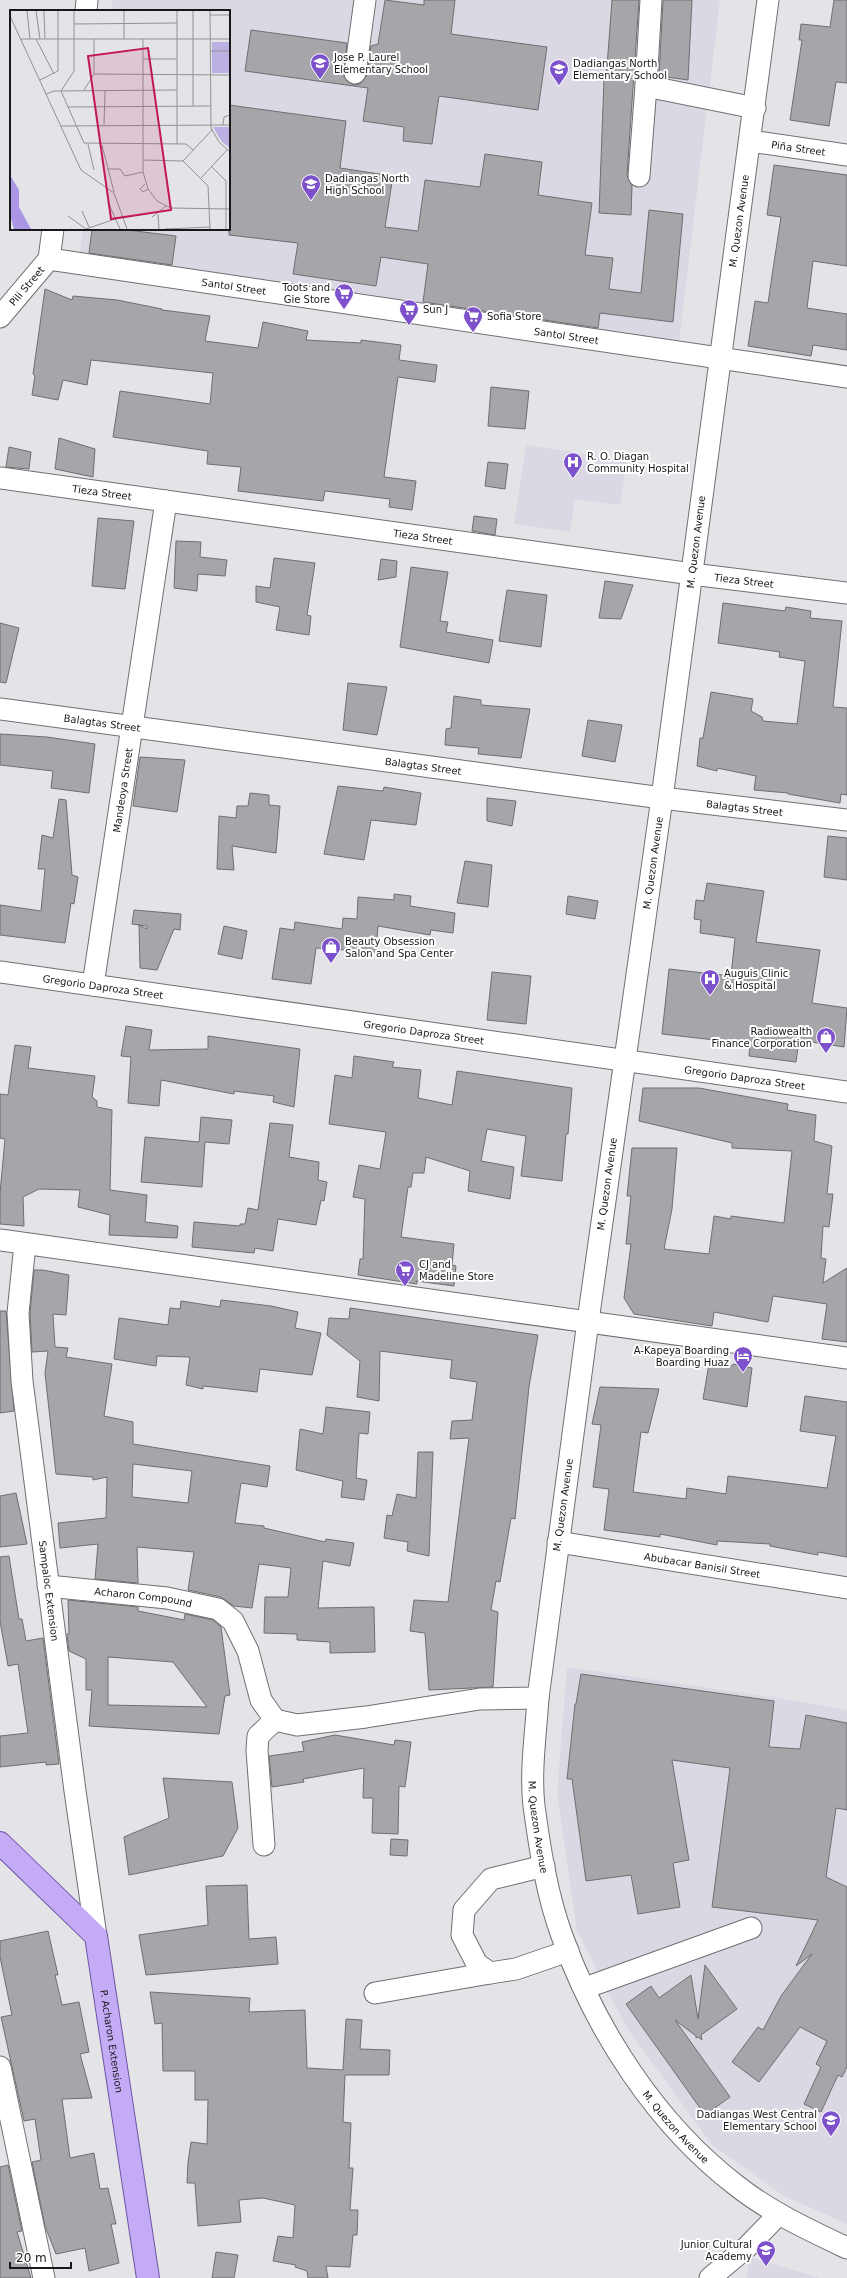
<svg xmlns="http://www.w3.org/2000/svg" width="847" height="2278" viewBox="0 0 847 2278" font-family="'DejaVu Sans',sans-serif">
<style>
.built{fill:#dbd8e4}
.building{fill:#a6a5a9;stroke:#6f6e71;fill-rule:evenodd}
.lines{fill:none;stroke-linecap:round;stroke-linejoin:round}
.minor-casing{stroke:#706f72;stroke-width:23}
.major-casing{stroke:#6d54a3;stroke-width:24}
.minor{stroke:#fff;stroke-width:21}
.major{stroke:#c3acf5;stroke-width:22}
.labels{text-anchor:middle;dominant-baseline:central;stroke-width:4;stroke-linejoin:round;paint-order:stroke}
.poi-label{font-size:10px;fill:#181819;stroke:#fff;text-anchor:start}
.street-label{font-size:10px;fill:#181819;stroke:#fff}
.inset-road{fill:none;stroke:#929295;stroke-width:1}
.view{fill:#c2185b;fill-opacity:0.15;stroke:#c2185b;stroke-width:2}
.inset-edge{fill:none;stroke:#181819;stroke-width:2}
</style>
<rect width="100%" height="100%" fill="#e4e4e8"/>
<g class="built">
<path d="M113,0H720L679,343L79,258L83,229H229V11H111Z"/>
<path d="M526,445L627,460L620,505L575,499L570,532L514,524Z"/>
<path d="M567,1667L778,1698L847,1710V2224L784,2196L712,2145L627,2028L577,1931L557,1793Z"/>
<path d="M749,2257L820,2278H747Z"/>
</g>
<g class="building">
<path d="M385,0L424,5V0H455L451,34L547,47L538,110L439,96L432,144L403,141L404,127L363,121L368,88L245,71L251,30L347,43L344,77L353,85L360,84L367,75L371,46L378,44Z"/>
<path d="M612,0H639L627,175L632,186L631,215L599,213L604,80H606Z"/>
<path d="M663,0H692L688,80L659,76Z"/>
<path d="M834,0H847V83L836,82L829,126L790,120L802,40H799L801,24L830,27Z"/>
<path d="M229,105L346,121L340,168L393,176L385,227L418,231L425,180L480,187L485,154L542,162L538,195L592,203L585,255L613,258L609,289L641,293L649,210L683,214L673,322L600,313L598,328L423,302L428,264L381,257L376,286L293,274L298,243L229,235Z"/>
<path d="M774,165L847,175V266L813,261L807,308L847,314V350L813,345L811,356L748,346L755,301L768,303L773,269L781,217L767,215Z"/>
<path d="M92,229H119L176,236L172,265L89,253Z"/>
<path d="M45,289L72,300L73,296L117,300L162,309V310L210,316L205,341L258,348L263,322L308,331L306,340L361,343V340L401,345L399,360L437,365L435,382L398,377L384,477L416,481L412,510L389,507L390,499L325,491L323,501L238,491L241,467L207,464L208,451L113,437L120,391L210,404L213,373L91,360L87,385L63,380L58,400L32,395L35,376L33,374Z"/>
<path d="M491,387L529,391L525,429L488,426Z"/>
<path d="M59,438L95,449L93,477L55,469Z"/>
<path d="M9,447L31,452L29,469L6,467Z"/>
<path d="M488,462L508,464L505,489L485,486Z"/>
<path d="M474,516L497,519L495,535L472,531Z"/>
<path d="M98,518L134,521L125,589L92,586Z"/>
<path d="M176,541L201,542L200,557L227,560L225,576L198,574L197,591L174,588Z"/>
<path d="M274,558L315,563L307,615L311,616L309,635L276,630L280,607L256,602V586L270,588Z"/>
<path d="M381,559L397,561L396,577L378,580Z"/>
<path d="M411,567L448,572L440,621L448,622L446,632L493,640L489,663L400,647Z"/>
<path d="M605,581L633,585L621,619L599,618Z"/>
<path d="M507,590L547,595L541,647L499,641Z"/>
<path d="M723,603L785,611L786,607L811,611L810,618L842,621L833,707L847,708V795L841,794L840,803L788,794V793L754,790L756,776L717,768V771L697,766L700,738H703L711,692L753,699L751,711L762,717L763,721L797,724L805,661L779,657L780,652L718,643Z"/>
<path d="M0,623L19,628L6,683L0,682Z"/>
<path d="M348,683L387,687L377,735L343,730Z"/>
<path d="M454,696L481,700V705L530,709L521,758L478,754L479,748L445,745L446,729L451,728Z"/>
<path d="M588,720L622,725L615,762L582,756Z"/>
<path d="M0,734L47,737L95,744L89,793L51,788L53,771L0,765Z"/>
<path d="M140,757L185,760L177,812L133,806Z"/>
<path d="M338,786L383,791L384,787L421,793L416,825L371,820L364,860L324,854Z"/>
<path d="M250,793L269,795V805L280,806L276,853L232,846L234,870L217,869L219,816L236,818L237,806H248Z"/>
<path d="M487,798L516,801L512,826L487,821Z"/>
<path d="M59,799L66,800L72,875L78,877L74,904L71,903L65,943L0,935V905L41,911L45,869H38L42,835L53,838Z"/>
<path d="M828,836L847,838V880L824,877Z"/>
<path d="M465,861L492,865L488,907L457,903Z"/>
<path d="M707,883L764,891L756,942L820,950L812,1003L847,1008L844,1047L799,1040L796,1062L749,1056L750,1044L662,1034L669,969L731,976L735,938L700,933L701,920L694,919L696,900L704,901Z"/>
<path d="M394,894L411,896L410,906L455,913L453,933L431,930L430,935L378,926L376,952L316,948L311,984L272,979L280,928L294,930L295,922L342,929L343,918L357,919L358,897L394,900Z"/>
<path d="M568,896L598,901L595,919L566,914Z"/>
<path d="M134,910L181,914L180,930L174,929L157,970L140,968L139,925L147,929V926L132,924Z"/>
<path d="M224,926L247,931L242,959L218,954Z"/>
<path d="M492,972L531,976L526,1024L487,1020Z"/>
<path d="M126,1026L152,1030L149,1050L208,1049V1036L300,1049L294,1107L273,1102L274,1096L234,1091V1094L161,1080L159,1106L128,1103L131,1057L121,1056Z"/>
<path d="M15,1045L31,1047L28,1068L95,1076L92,1097L97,1101V1107L112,1110L110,1190L147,1195L145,1222L178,1226L177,1238L109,1235L110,1215L78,1207L80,1190L39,1189L23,1197L24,1226L0,1224V1193L5,1139L0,1138V1094L8,1095Z"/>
<path d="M354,1056L394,1062L392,1067L421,1070L418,1098L452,1105L457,1071L572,1088L568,1134H566L562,1181L521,1176L526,1136L487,1129L481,1161L514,1167L510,1199L468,1191L470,1171L426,1157L424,1173H413L411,1187H408L401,1237L454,1244L452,1265L456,1266L454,1286L416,1281L417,1284L358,1275L360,1259H363L365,1199L353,1197L359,1165L380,1169L386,1132L329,1124L335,1075L352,1078Z"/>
<path d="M643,1088H699L788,1104L787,1110L816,1115L814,1141L832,1146L827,1194H833L829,1227L823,1226L821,1258L826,1259L823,1283L847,1268V1342L822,1339L827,1304L773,1296L768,1322L714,1312L712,1326L634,1314L624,1298L631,1244H626L631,1196H627L632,1148H677L672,1209L664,1249L709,1254L714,1216L731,1219V1216L784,1223L792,1151L732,1148V1143L639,1121Z"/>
<path d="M201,1117L232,1120L229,1144L205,1142L202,1187L141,1182L145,1137L199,1142Z"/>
<path d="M270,1123L293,1125L289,1157L319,1162L318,1180L327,1182L324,1201L321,1200L316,1225L278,1219L273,1251L255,1248L254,1253L192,1247L194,1222L240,1226V1224H245L248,1208L258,1210Z"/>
<path d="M34,1270H43L69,1275L66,1315L53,1314L55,1347L68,1348L66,1357L112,1364L104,1416L133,1422V1444L270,1466L267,1487L241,1483L235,1523L264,1526V1528L325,1542L326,1539L354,1543L350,1566L323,1561L318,1608L374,1607L375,1652L330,1653V1642L297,1640V1634L264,1633L265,1597H288L291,1568L259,1564L252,1608L234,1606L221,1597L188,1590L194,1552L137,1547L138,1583L95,1579L98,1544L60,1548L58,1523L106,1518L107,1477L93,1480V1477L56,1474L45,1373L48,1351L32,1352L30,1313ZM133,1464L192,1471L188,1503L132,1497Z"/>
<path d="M221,1300L271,1306L298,1312L295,1328L321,1333L312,1375L260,1369L257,1392L203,1386V1389L186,1385L190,1357L157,1356L156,1366L114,1359L119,1318L168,1325L170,1308L180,1309L181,1301L220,1307Z"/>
<path d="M350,1308L538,1335L529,1387L515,1519L511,1518L500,1582L496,1581L491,1610L498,1612L493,1687L429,1690L425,1633L410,1631L414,1600L448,1602L469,1438L450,1439L452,1421L472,1420L477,1382L450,1378L452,1360L380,1351L379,1401L357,1397L360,1361L327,1335L329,1318L349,1319Z"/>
<path d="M0,1311H6L14,1411L0,1413Z"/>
<path d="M709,1364L732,1366L733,1364L752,1368L747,1407L703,1399Z"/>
<path d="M600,1387L659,1389L648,1433L641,1432L633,1492L686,1499L687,1488L726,1494L728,1476L827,1488L836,1436L800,1431L805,1396L847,1402V1557L818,1552V1555L770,1546V1544L717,1541V1545L660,1534V1537L604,1530L609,1489L593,1487L601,1425L592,1424Z"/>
<path d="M326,1407L370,1412L368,1434L359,1433L356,1478L367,1480L364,1500L341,1497L343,1481L296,1470L300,1429L323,1434Z"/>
<path d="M418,1452H433L429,1556L407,1551L408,1542L384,1538L387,1515L392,1516L397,1494L416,1498Z"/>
<path d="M16,1493L27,1544L0,1547V1496Z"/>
<path d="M9,1556L19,1619H22L26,1641L43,1638L59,1764L46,1765V1762L0,1767V1736L28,1733L18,1664L8,1666L0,1621V1557Z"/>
<path d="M68,1600L138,1607V1611L184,1620L185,1614L213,1620L221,1627L230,1695L225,1696L219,1734L89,1726L92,1690H86V1659L69,1651L67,1634H69ZM108,1657L173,1662L207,1707L108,1705Z"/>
<path d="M581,1674L774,1701L769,1747L800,1749L806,1715L847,1723V1810L836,1808L826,1877L847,1887V2067L842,2077L838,2075L821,2112L804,2104L821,2067L816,2064L827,2041L800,2027L759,2082L732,2062L758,2027L763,2030L781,1996L812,1954L796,1966L818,1920L712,1907L730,1768L672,1760L689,1860L673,1863L680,1907L638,1914L631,1875L586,1881L572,1779H567L575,1704H576Z"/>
<path d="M335,1735L394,1745L395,1740L411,1742L405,1787L399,1786L398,1834L372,1833L373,1798H363L364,1768L303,1779L304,1782L272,1787L269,1756L304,1751L302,1742Z"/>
<path d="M163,1778L232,1782L238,1828L223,1856L129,1875L124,1837L169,1818Z"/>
<path d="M391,1839L408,1840L407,1856L390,1855Z"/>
<path d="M247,1885L249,1939L276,1937L278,1964L146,1975L139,1935L208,1925L206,1886Z"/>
<path d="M48,1931L58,1975H55L62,2005L79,2002L89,2052L80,2054L92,2098L62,2099L70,2158L94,2153L100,2189L108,2188L116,2224H111L119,2263L89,2271L85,2248L56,2254L45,2226L32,2162L41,2160L35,2119L24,2121L1,2017L12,2015L0,1957V1941Z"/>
<path d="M705,1965L737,2009L701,2035L702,2040L698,2037L696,2038V2036L675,2020L730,2097L705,2115L626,2004L651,1986L659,1998L691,1975L698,2019Z"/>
<path d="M150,1992L250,1998L249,2012L305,2010L307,2068L343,2070L346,2019L362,2020L360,2049L390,2050L389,2075H345L343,2122L351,2123L349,2168H353L350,2210H358L357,2235H353L350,2267L326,2266L328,2278H308L307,2271L295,2267L296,2265L273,2261L278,2236L293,2238L295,2205L263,2198L239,2200L241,2222L198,2226L195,2183H187L188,2162L191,2142L207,2144L208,2100H195V2071H163L162,2023L155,2024Z"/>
<path d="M8,2165L22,2231L17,2232L31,2278H0V2167Z"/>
<path d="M216,2252L238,2255L234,2278H212Z"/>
</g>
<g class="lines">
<defs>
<g id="minor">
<path d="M651,0L646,86L755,108"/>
<path id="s1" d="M768,0L662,798L588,1321L538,1698C536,1732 530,1772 534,1806C540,1850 547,1895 562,1936C596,2031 657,2125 737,2186C770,2212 809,2230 847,2248"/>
<path d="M86,11L87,0"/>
<path d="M355,73L365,0"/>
<path id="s2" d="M750,141L847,155"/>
<path d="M639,176L646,86"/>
<path id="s3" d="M49,259L847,377"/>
<path id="s4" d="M0,317L49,259L53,229"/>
<path id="s5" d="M0,478L692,574L847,593"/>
<path id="s6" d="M0,709L662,798L847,820"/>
<path id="s7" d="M0,972L847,1092"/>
<path id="s8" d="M93,985L166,501"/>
<path d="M0,1240L847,1358"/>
<path id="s9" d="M25,1244L18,1313L22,1381L75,1791L96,1936"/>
<path id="s10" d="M558,1542L847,1588"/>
<path id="s11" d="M48,1586L167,1598L218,1609L233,1621L248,1651L261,1700L275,1720L297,1725L366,1717L480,1699L538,1698"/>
<path d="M264,1845L257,1750L258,1736L275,1720"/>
<path d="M544,1866L491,1879L464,1910L462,1935L477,1964L490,1973L516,1969L568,1951"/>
<path d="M585,1988L751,1928"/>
<path d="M375,1993L490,1973"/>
<path d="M0,2067L44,2278"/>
<path d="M710,2278L747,2247L779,2214"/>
</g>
<g id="major">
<path id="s12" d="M0,1843L96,1936L148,2278"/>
</g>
</defs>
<use href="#minor" class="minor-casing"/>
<use href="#major" class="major-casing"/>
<use href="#minor" class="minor"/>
<use href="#major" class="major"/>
</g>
<defs>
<symbol id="school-pin" viewBox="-11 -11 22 30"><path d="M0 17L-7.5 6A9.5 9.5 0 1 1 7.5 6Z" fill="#7c51cb" stroke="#fff"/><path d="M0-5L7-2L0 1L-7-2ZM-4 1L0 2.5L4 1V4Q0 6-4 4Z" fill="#fff"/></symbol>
<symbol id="supermarket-pin" viewBox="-11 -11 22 30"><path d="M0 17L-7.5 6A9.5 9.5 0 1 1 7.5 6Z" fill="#7c51cb" stroke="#fff"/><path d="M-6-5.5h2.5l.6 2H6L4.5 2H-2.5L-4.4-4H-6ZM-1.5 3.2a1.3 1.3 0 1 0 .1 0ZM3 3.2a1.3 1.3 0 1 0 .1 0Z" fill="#fff"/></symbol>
<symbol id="hospital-pin" viewBox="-11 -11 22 30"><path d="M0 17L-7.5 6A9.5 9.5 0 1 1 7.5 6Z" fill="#7c51cb" stroke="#fff"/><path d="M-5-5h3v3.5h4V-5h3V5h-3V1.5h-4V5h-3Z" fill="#fff"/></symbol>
<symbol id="shop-pin" viewBox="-11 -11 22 30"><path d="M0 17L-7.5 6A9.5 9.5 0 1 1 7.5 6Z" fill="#7c51cb" stroke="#fff"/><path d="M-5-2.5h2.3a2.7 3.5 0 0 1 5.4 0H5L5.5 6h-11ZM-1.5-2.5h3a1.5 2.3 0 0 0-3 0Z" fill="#fff"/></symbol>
<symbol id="hotel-pin" viewBox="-11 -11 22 30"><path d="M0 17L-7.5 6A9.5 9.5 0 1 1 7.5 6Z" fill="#7c51cb" stroke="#fff"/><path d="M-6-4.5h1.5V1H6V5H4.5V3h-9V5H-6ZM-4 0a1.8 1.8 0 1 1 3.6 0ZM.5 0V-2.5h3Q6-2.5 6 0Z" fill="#fff"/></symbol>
</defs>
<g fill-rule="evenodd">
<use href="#school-pin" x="309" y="52" width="22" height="30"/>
<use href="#school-pin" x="548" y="58" width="22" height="30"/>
<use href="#school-pin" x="300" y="173" width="22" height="30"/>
<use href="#supermarket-pin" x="333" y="282" width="22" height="30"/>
<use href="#supermarket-pin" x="398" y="298" width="22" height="30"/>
<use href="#supermarket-pin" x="462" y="305" width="22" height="30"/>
<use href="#hospital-pin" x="562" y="451" width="22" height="30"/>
<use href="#shop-pin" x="320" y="936" width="22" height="30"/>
<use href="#hospital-pin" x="699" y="968" width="22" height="30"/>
<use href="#shop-pin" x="815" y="1026" width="22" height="30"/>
<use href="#supermarket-pin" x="394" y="1259" width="22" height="30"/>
<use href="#hotel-pin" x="732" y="1345" width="22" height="30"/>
<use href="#school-pin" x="820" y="2109" width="22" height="30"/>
<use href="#school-pin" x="755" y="2239" width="22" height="30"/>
</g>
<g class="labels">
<g class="poi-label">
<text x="334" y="57">Jose P. Laurel<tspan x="334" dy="12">Elementary School</tspan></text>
<text x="573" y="63">Dadiangas North<tspan x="573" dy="12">Elementary School</tspan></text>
<text x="325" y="178">Dadiangas North<tspan x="325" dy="12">High School</tspan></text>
<text x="330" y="287" text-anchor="end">Toots and<tspan x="330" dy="12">Gie Store</tspan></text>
<text x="423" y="309">Sun J</text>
<text x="487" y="316">Sofia Store</text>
<text x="587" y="456">R. O. Diagan<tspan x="587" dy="12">Community Hospital</tspan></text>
<text x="345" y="941">Beauty Obsession<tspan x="345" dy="12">Salon and Spa Center</tspan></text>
<text x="724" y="973">Auguis Clinic<tspan x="724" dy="12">&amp; Hospital</tspan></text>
<text x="812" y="1031" text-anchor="end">Radiowealth<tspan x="812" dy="12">Finance Corporation</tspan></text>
<text x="419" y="1264">CJ and<tspan x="419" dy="12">Madeline Store</tspan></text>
<text x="729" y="1350" text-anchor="end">A-Kapeya Boarding<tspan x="729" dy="12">Boarding Huaz</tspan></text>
<text x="817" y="2114" text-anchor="end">Dadiangas West Central<tspan x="817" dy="12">Elementary School</tspan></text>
<text x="752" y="2244" text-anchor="end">Junior Cultural<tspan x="752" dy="12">Academy</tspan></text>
</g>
<g class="street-label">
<text stroke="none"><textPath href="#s2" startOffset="49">Piña Street</textPath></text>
<text transform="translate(739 221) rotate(-82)">M. Quezon Avenue</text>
<text stroke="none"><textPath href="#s4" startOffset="41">Pili Street</textPath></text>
<text stroke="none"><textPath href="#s3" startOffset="187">Santol Street</textPath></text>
<text stroke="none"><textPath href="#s3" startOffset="523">Santol Street</textPath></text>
<text stroke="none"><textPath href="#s5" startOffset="103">Tieza Street</textPath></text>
<text stroke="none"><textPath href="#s5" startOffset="427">Tieza Street</textPath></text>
<text transform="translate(696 542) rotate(-83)">M. Quezon Avenue</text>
<text stroke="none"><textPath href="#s5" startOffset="751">Tieza Street</textPath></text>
<text stroke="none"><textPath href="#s6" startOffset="103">Balagtas Street</textPath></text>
<text stroke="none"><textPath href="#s6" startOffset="427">Balagtas Street</textPath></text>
<text stroke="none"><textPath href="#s8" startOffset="197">Mandeoya Street</textPath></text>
<text stroke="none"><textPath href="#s6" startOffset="751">Balagtas Street</textPath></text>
<text transform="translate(653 863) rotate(-82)">M. Quezon Avenue</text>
<text stroke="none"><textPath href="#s7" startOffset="104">Gregorio Daproza Street</textPath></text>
<text stroke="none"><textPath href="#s7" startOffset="428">Gregorio Daproza Street</textPath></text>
<text stroke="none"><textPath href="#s7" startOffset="752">Gregorio Daproza Street</textPath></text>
<text transform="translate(607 1184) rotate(-82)">M. Quezon Avenue</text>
<text transform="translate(563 1505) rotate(-82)">M. Quezon Avenue</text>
<text stroke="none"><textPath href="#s10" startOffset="146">Abubacar Banisil Street</textPath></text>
<text stroke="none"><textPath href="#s9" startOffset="349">Sampaloc Extension</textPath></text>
<text stroke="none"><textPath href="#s11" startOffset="96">Acharon Compound</textPath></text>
<text stroke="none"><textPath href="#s1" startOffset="1843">M. Quezon Avenue</textPath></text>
<text stroke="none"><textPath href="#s12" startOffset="240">P. Acharon Extension</textPath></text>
<text stroke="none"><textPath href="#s1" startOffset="2179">M. Quezon Avenue</textPath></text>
</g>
</g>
<g transform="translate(10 10)">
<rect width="220" height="220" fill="#e4e4e8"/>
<path d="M202,32H220V63H202ZM203,117H220V138L212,132Z" fill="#bcb0e3"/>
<path d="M0,165L9,180V197L21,219H4L0,205Z" fill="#ab95e6"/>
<path class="inset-road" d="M17,1L20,29M26,1L30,29M34,1L35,29M64,1V61L51,81L74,133L176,134L183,140M183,1V96M200,1L201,118L209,132L220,142M200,5H220M0,6L71,160L104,183L117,219M64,14L167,13M11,29H220M26,29L44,64M114,29V1M133,29V162L138,179L147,191L161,198L220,199M200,41H220M133,49H167M84,64L220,65M30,70L48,61V1M74,80L84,64V29M36,84L44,81L167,80M58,97L201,96M94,115L95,81M213,115L214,107L220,105M51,116L220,115M78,134L84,160M167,134V1M92,135L104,182M133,150L173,151L198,176L200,219M173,151L202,120M202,157L216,171V219M97,159H110L115,166L133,162M191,168L217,140M135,174L130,179L133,182L138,179M98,192L110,219M72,201L79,217M148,204L149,219M58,206L76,219M142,207L156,196M76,219L111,207M155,219L200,217"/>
<path class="view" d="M138,38L161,200L101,209L78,46Z"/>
<rect width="220" height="220" class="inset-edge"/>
</g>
<path d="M10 2262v6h61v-6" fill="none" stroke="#181819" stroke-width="2"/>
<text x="16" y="2262" font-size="12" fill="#181819" stroke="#ffffff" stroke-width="3" paint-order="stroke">20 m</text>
</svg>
